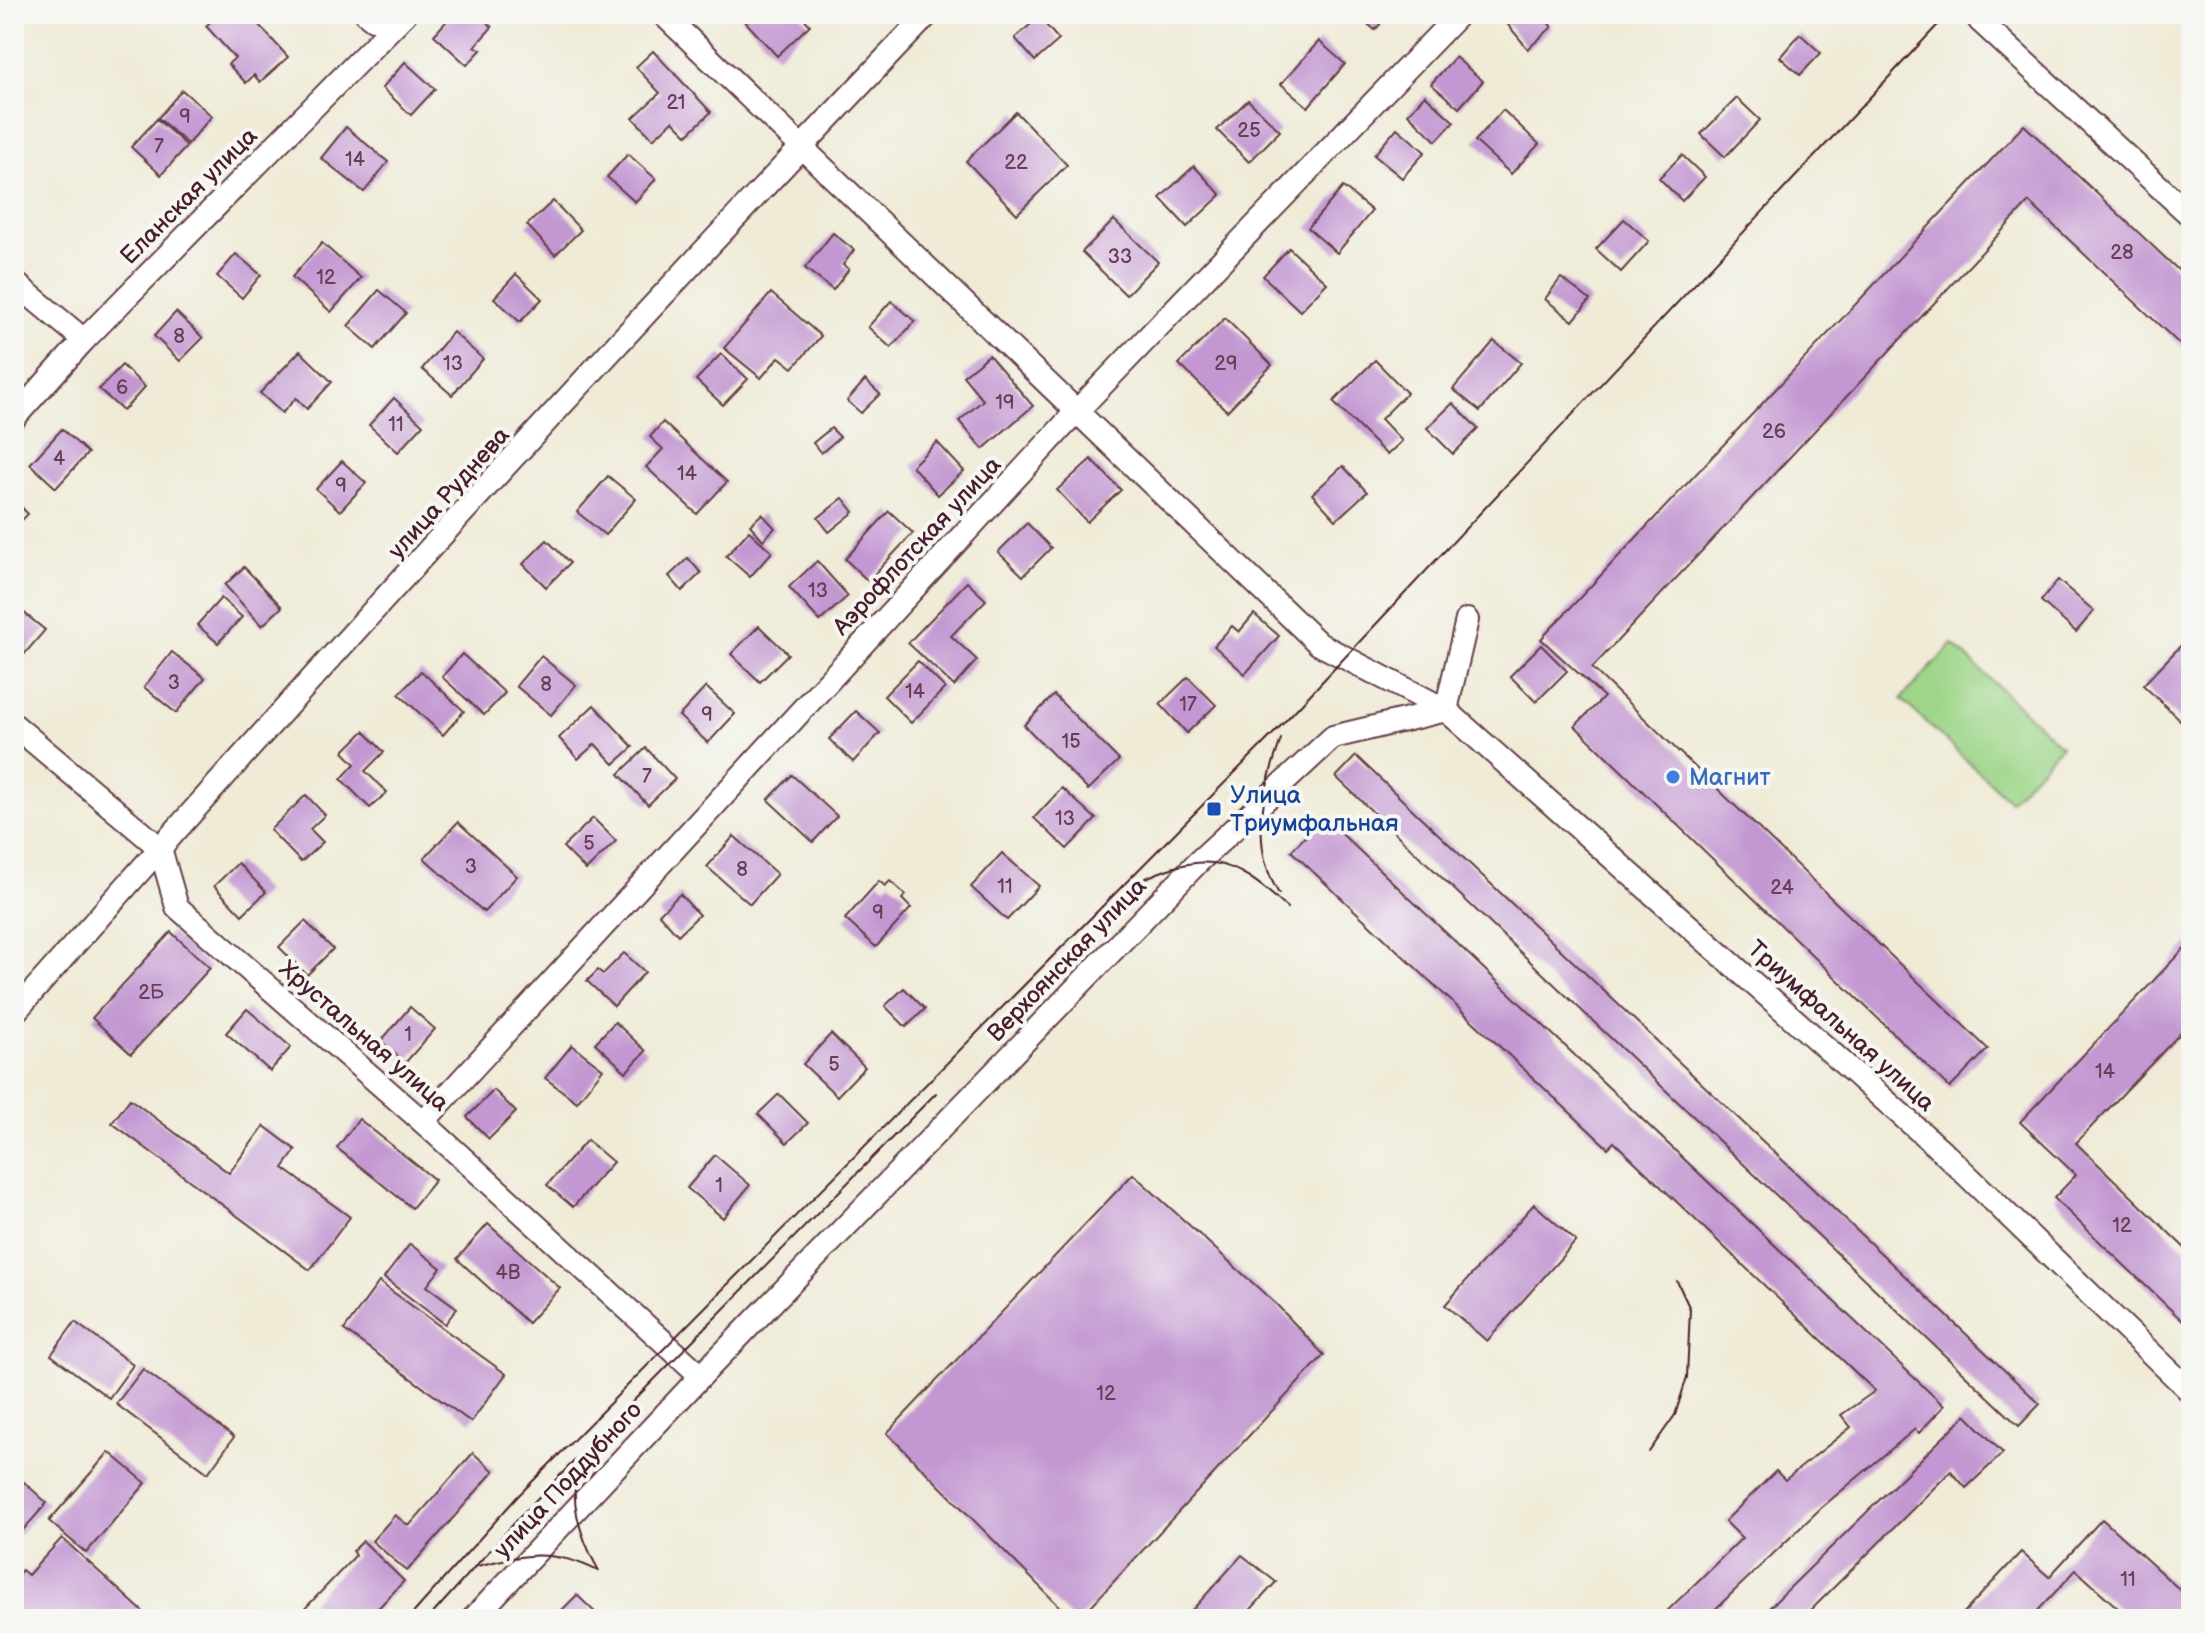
<svg xmlns="http://www.w3.org/2000/svg" width="2205" height="1633" viewBox="0 0 2205 1633" font-family="'Balsamiq Sans',sans-serif">
<style>
.garden{fill:#9ed689;stroke:#747a5a;stroke-width:2}
.building{fill:#c297d2}
.lines{fill:none;stroke-linecap:round;stroke-linejoin:round}
.minor-casing{stroke:#633e45;stroke-width:26}
.minor{stroke:#fff;stroke-width:22}
.tram{stroke:#4a1f2b;stroke-width:2}
.shop-dot{fill:#3f7fe0;stroke:#f6f6f2;stroke-width:3}
.transit-dot{fill:#1a4fb4;stroke:#f6f6f2;stroke-width:3}
.labels{text-anchor:middle;dominant-baseline:central;stroke-width:8;stroke-linejoin:round;paint-order:stroke}
.number-label{font-size:20px;fill:#683d55}
.street-label{font-size:24px;fill:#4a1f2b;stroke:#f6f6f2}
.shop-label{font-size:24px;fill:#366cbe;stroke:#f6f6f2;text-anchor:start}
.transit-label{font-size:24px;fill:#164399;stroke:#f6f6f2;text-anchor:start}
</style>
<rect width="100%" height="100%" fill="#f6f6f2"/>
<filter id="ink" filterUnits="userSpaceOnUse"><feTurbulence type="fractalNoise" baseFrequency=".0125" numOctaves="2"/><feDisplacementMap in="SourceGraphic" scale="16" xChannelSelector="R" yChannelSelector="G"/><feConvolveMatrix kernelMatrix="1 2 1 2 8 2 1 2 1" color-interpolation-filters="sRGB"/></filter>
<filter id="wash" filterUnits="userSpaceOnUse"><feTurbulence type="fractalNoise" baseFrequency=".006" numOctaves="4" result="noise"/><feDisplacementMap in="SourceGraphic" scale="32" xChannelSelector="R" yChannelSelector="G"/><feGaussianBlur stdDeviation="1.8" result="paint"/><feColorMatrix in="noise" values="0 0 0 0 0 0 0 0 0 0 0 0 0 0 0 0 0 1.4 0 .05"/><feComposite in="paint" operator="in"/></filter>
<g filter="url(#wash)">
<rect width="100%" height="100%" fill="#efebd7"/>
<path class="garden" d="M1953,644L2061,746L2010,801L1901,699Z"/>
<g id="blocks">
<g class="building">
<path d="M219,14H249L288,57L260,82L254,75L246,83L228,64L235,58L206,26Z"/>
<path d="M453,14H478L492,27L475,46L481,50L467,65L434,35Z"/>
<path d="M744,14H800L810,25L777,56L741,17Z"/>
<path d="M1356,14H1389L1375,30Z"/>
<path d="M1499,14H1541L1552,27L1528,49Z"/>
<path d="M1039,17L1059,40L1035,61L1015,38Z"/>
<path d="M1800,34L1821,53L1800,75L1780,57Z"/>
<path d="M1319,41L1345,64L1308,107L1281,84Z"/>
<path d="M653,51L711,112L687,135L673,121L653,139L633,118L660,93L636,67Z"/>
<path d="M1455,57L1483,81L1459,108L1431,84Z"/>
<path d="M405,62L435,89L411,115L382,88Z"/>
<path d="M182,90L212,116L188,144L158,118Z"/>
<path d="M1425,95L1454,122L1436,141L1408,114Z"/>
<path d="M1737,98L1760,120L1725,157L1701,134Z"/>
<path d="M1248,100L1280,131L1249,162L1217,130Z"/>
<path d="M1503,110L1539,144L1511,174L1475,141Z"/>
<path d="M1016,112L1067,165L1017,214L966,161Z"/>
<path d="M157,119L187,146L161,175L131,147Z"/>
<path d="M2024,125L2191,282V355L2029,202L1592,668L1988,1049L1950,1088L1575,726L1604,697L1541,639Z"/>
<path d="M346,127L388,162L364,192L321,158Z"/>
<path d="M1397,128L1425,152L1402,178L1374,155Z"/>
<path d="M628,154L656,179L635,202L607,177Z"/>
<path d="M1682,155L1705,177L1682,201L1659,178Z"/>
<path d="M1194,166L1221,195L1187,227L1160,198Z"/>
<path d="M1343,187L1372,211L1337,253L1308,228Z"/>
<path d="M553,201L581,230L555,255L527,225Z"/>
<path d="M1624,219L1649,241L1621,272L1596,249Z"/>
<path d="M1114,220L1158,262L1126,295L1082,252Z"/>
<path d="M833,233L854,250L843,265L849,269L833,290L805,268Z"/>
<path d="M322,243L361,278L331,312L292,277Z"/>
<path d="M1289,248L1327,283L1300,311L1263,276Z"/>
<path d="M236,254L261,275L242,298L217,276Z"/>
<path d="M516,274L542,299L520,322L494,298Z"/>
<path d="M1561,278L1590,300L1573,321L1545,299Z"/>
<path d="M379,290L406,313L375,349L348,326Z"/>
<path d="M771,293L821,336L793,368L779,357L761,378L724,348Z"/>
<path d="M891,301L915,321L891,348L868,327Z"/>
<path d="M176,312L203,338L180,361L154,336Z"/>
<path d="M1225,318L1272,365L1227,411L1179,364Z"/>
<path d="M453,332L483,359L452,395L422,369Z"/>
<path d="M1494,341L1521,363L1480,411L1453,389Z"/>
<path d="M300,351L332,382L307,409L296,398L282,413L260,393Z"/>
<path d="M721,354L748,379L723,405L696,380Z"/>
<path d="M989,355L1033,406L983,449L959,421L983,400L963,376Z"/>
<path d="M1375,360L1407,393L1381,419L1402,441L1387,455L1333,402Z"/>
<path d="M122,365L145,387L123,411L99,389Z"/>
<path d="M865,380L880,394L861,413L847,401Z"/>
<path d="M394,398L423,425L398,452L369,425Z"/>
<path d="M1453,403L1478,429L1453,454L1427,428Z"/>
<path d="M663,422L727,482L697,514L646,467L663,449L650,437Z"/>
<path d="M831,428L840,437L821,453L813,443Z"/>
<path d="M62,429L88,453L56,488L30,464Z"/>
<path d="M937,442L964,471L938,495L912,466Z"/>
<path d="M1091,459L1121,490L1087,522L1057,490Z"/>
<path d="M342,461L366,483L340,511L316,489Z"/>
<path d="M1343,466L1367,492L1336,520L1312,494Z"/>
<path d="M608,476L636,499L605,535L577,512Z"/>
<path d="M843,498L854,512L829,532L818,518Z"/>
<path d="M14,499L28,514L14,528Z"/>
<path d="M889,511L913,533L868,581L845,559Z"/>
<path d="M762,514L775,528L763,540L750,525Z"/>
<path d="M1027,523L1051,548L1023,576L998,552Z"/>
<path d="M749,531L772,552L750,577L726,556Z"/>
<path d="M547,540L570,563L546,587L523,564Z"/>
<path d="M688,558L701,573L682,591L669,576Z"/>
<path d="M817,561L848,596L820,621L789,587Z"/>
<path d="M244,567L282,607L262,626L225,585Z"/>
<path d="M2058,580L2094,611L2076,632L2041,601Z"/>
<path d="M967,582L986,600L951,636L977,660L954,686L908,643Z"/>
<path d="M221,598L242,617L218,643L197,625Z"/>
<path d="M23,612L45,630L22,657L14,651V623Z"/>
<path d="M1254,614L1279,636L1245,674L1214,646L1232,626L1239,632Z"/>
<path d="M759,626L788,654L760,682L731,654Z"/>
<path d="M2191,635V716L2184,724L2143,685Z"/>
<path d="M1541,645L1567,671L1536,702L1510,676Z"/>
<path d="M172,652L205,678L176,713L144,687Z"/>
<path d="M462,654L505,693L484,715L442,677Z"/>
<path d="M541,656L576,685L551,715L516,686Z"/>
<path d="M918,661L945,688L911,723L884,696Z"/>
<path d="M421,671L464,711L443,735L399,694Z"/>
<path d="M1188,677L1216,705L1187,733L1160,704Z"/>
<path d="M706,687L735,714L708,743L679,716Z"/>
<path d="M1054,695L1119,760L1088,790L1024,725Z"/>
<path d="M594,705L633,747L614,764L595,744L578,759L559,738Z"/>
<path d="M856,711L880,733L853,762L829,739Z"/>
<path d="M364,731L384,752L365,771L387,792L370,808L341,779L355,764L343,752Z"/>
<path d="M646,748L675,779L648,805L619,774Z"/>
<path d="M1356,756L2040,1404L2019,1426L1336,777Z"/>
<path d="M792,775L837,816L813,842L768,800Z"/>
<path d="M1062,788L1096,819L1067,849L1034,818Z"/>
<path d="M306,795L325,815L310,829L323,842L301,862L270,830Z"/>
<path d="M1324,817L1944,1406L1919,1433L1915,1429L1821,1508L1705,1619H1659L1742,1538L1725,1521L1776,1471L1785,1480L1851,1427L1841,1415L1875,1391L1614,1142L1608,1148L1291,851Z"/>
<path d="M593,818L616,841L586,870L563,847Z"/>
<path d="M458,822L517,876L484,912L424,858Z"/>
<path d="M734,836L777,874L750,904L707,867Z"/>
<path d="M1002,853L1039,886L1007,920L971,887Z"/>
<path d="M238,863L266,892L242,915L214,886Z"/>
<path d="M879,881L885,886L890,881L906,895L902,899L911,908L876,947L845,919Z"/>
<path d="M680,894L699,915L678,935L659,914Z"/>
<path d="M305,921L333,949L307,975L279,947Z"/>
<path d="M171,932L210,968L131,1054L92,1018Z"/>
<path d="M2191,941V1022L2076,1143L2191,1254V1329L2054,1198L2076,1175L2020,1122Z"/>
<path d="M624,953L645,972L614,1006L587,981L598,970L603,974Z"/>
<path d="M904,988L925,1009L906,1027L885,1006Z"/>
<path d="M410,1007L435,1029L405,1063L381,1041Z"/>
<path d="M247,1009L291,1047L270,1071L226,1033Z"/>
<path d="M615,1022L646,1051L626,1072L595,1043Z"/>
<path d="M831,1034L865,1067L837,1096L803,1064Z"/>
<path d="M572,1045L603,1069L577,1102L545,1078Z"/>
<path d="M494,1090L516,1112L489,1139L467,1117Z"/>
<path d="M779,1094L808,1123L787,1143L758,1114Z"/>
<path d="M130,1099L229,1173L264,1126L296,1150L283,1168L350,1217L310,1270L112,1123Z"/>
<path d="M359,1119L435,1180L412,1208L337,1148Z"/>
<path d="M587,1140L613,1162L573,1207L547,1185Z"/>
<path d="M715,1155L750,1185L723,1218L687,1188Z"/>
<path d="M1133,1174L1277,1305L1324,1355L1079,1619H1072L887,1433Z"/>
<path d="M1534,1204L1576,1241L1487,1341L1445,1305Z"/>
<path d="M488,1224L560,1288L528,1323L457,1259Z"/>
<path d="M410,1244L441,1268L427,1286L457,1308L445,1324L384,1278Z"/>
<path d="M379,1282L506,1374L471,1422L344,1330Z"/>
<path d="M75,1322L133,1365L109,1398L51,1355Z"/>
<path d="M143,1369L234,1437L208,1473L116,1404Z"/>
<path d="M1966,1415L2003,1453L1966,1488L1951,1471L1802,1619H1758Z"/>
<path d="M109,1452L146,1483L86,1553L49,1521Z"/>
<path d="M473,1453L494,1471L407,1571L372,1541L395,1515L409,1526Z"/>
<path d="M14,1473L47,1503L14,1540Z"/>
<path d="M2102,1519L2191,1600V1619H2130L2076,1570L2030,1619H1958L2021,1552L2049,1577Z"/>
<path d="M62,1538L151,1619H67L60,1613L55,1619H14V1578L22,1570L28,1575Z"/>
<path d="M363,1541L404,1581L368,1619H295L355,1556L353,1551Z"/>
<path d="M1242,1555L1276,1582L1242,1619H1184Z"/>
<path d="M577,1595L602,1619H553Z"/>
</g>
</g>
</g>
<g filter="url(#ink)">
<use href="#blocks" fill-opacity="0" stroke="#633e45" stroke-width="2"/>
<g class="lines">
<defs>
<g id="minor">
<path d="M367,14L373,19L388,14"/>
<path d="M663,14L1319,644L1446,710L1942,1151L2191,1392"/>
<path d="M1987,14L1980,21L2191,216"/>
<path d="M14,282L84,340"/>
<path d="M14,418L84,340L405,14"/>
<path d="M14,725L160,848L177,907L423,1122L701,1376"/>
<path d="M14,1013C312,675 616,340 928,14"/>
<path d="M423,1122L1077,411L1459,14"/>
<path d="M473,1619L701,1376L1198,862L1333,737L1446,710L1467,620"/>
</g>
</defs>
<use href="#minor" class="minor-casing"/>
<use href="#minor" class="minor"/>
<g class="tram">
<path d="M1131,885C1202,850 1230,854 1287,908"/>
<path d="M1279,894C1249,845 1263,790 1281,739"/>
<path d="M1649,1452L1675,1415L1687,1377L1690,1309L1677,1281"/>
<path d="M578,1457C569,1500 578,1533 599,1571"/>
<path d="M474,1567C521,1554 553,1548 598,1571"/>
<path d="M408,1619L517,1497L1274,733L1948,14"/>
<path d="M428,1619L527,1509L936,1093"/>
</g>
</g>
</g>
<circle class="shop-dot" cx="1673" cy="777" r="8"/>
<rect class="transit-dot" x="1206" y="801" width="16" height="16" rx="4"/>
<g class="labels">
<g class="number-label">
<text x="676" y="103">21</text>
<text x="185" y="117">9</text>
<text x="1249" y="131">25</text>
<text x="159" y="147">7</text>
<text x="355" y="160">14</text>
<text x="1016" y="163">22</text>
<text x="2122" y="253">28</text>
<text x="1120" y="257">33</text>
<text x="326" y="278">12</text>
<text x="179" y="337">8</text>
<text x="453" y="364">13</text>
<text x="1226" y="364">29</text>
<text x="122" y="388">6</text>
<text x="1005" y="403">19</text>
<text x="396" y="425">11</text>
<text x="1774" y="432">26</text>
<text x="59" y="459">4</text>
<text x="687" y="474">14</text>
<text x="341" y="486">9</text>
<text x="818" y="591">13</text>
<text x="174" y="683">3</text>
<text x="546" y="685">8</text>
<text x="915" y="692">14</text>
<text x="1188" y="705">17</text>
<text x="707" y="715">9</text>
<text x="1071" y="742">15</text>
<text x="647" y="777">7</text>
<text x="1065" y="819">13</text>
<text x="589" y="844">5</text>
<text x="471" y="867">3</text>
<text x="742" y="870">8</text>
<text x="1005" y="887">11</text>
<text x="1782" y="888">24</text>
<text x="878" y="913">9</text>
<text x="151" y="993">2Б</text>
<text x="408" y="1035">1</text>
<text x="834" y="1065">5</text>
<text x="2105" y="1072">14</text>
<text x="719" y="1186">1</text>
<text x="2122" y="1226">12</text>
<text x="508" y="1273">4В</text>
<text x="1106" y="1394">12</text>
<text x="2128" y="1580">11</text>
</g>
<g class="street-label">
<text transform="translate(189 196) rotate(-45)">Еланская улица</text>
<text transform="translate(449 493) rotate(-48)">улица Руднева</text>
<text transform="translate(917 546) rotate(-47)">Аэрофлотская улица</text>
<text transform="translate(1067 960) rotate(-46)">Верхоянская улица</text>
<text transform="translate(1841 1026) rotate(42)">Триумфальная улица</text>
<text transform="translate(364 1036) rotate(41)">Хрустальная улица</text>
<text transform="translate(568 1480) rotate(-47)">улица Поддубного</text>
</g>
<g class="shop-label">
<text x="1689" y="777">Магнит</text>
</g>
<g class="transit-label">
<text x="1230" y="795">Улица<tspan x="1230" dy="28">Триумфальная</tspan></text>
</g>
</g>
<rect width="2205" height="1633" fill="none" stroke="#f6f6f2" stroke-width="48"/>
</svg>
